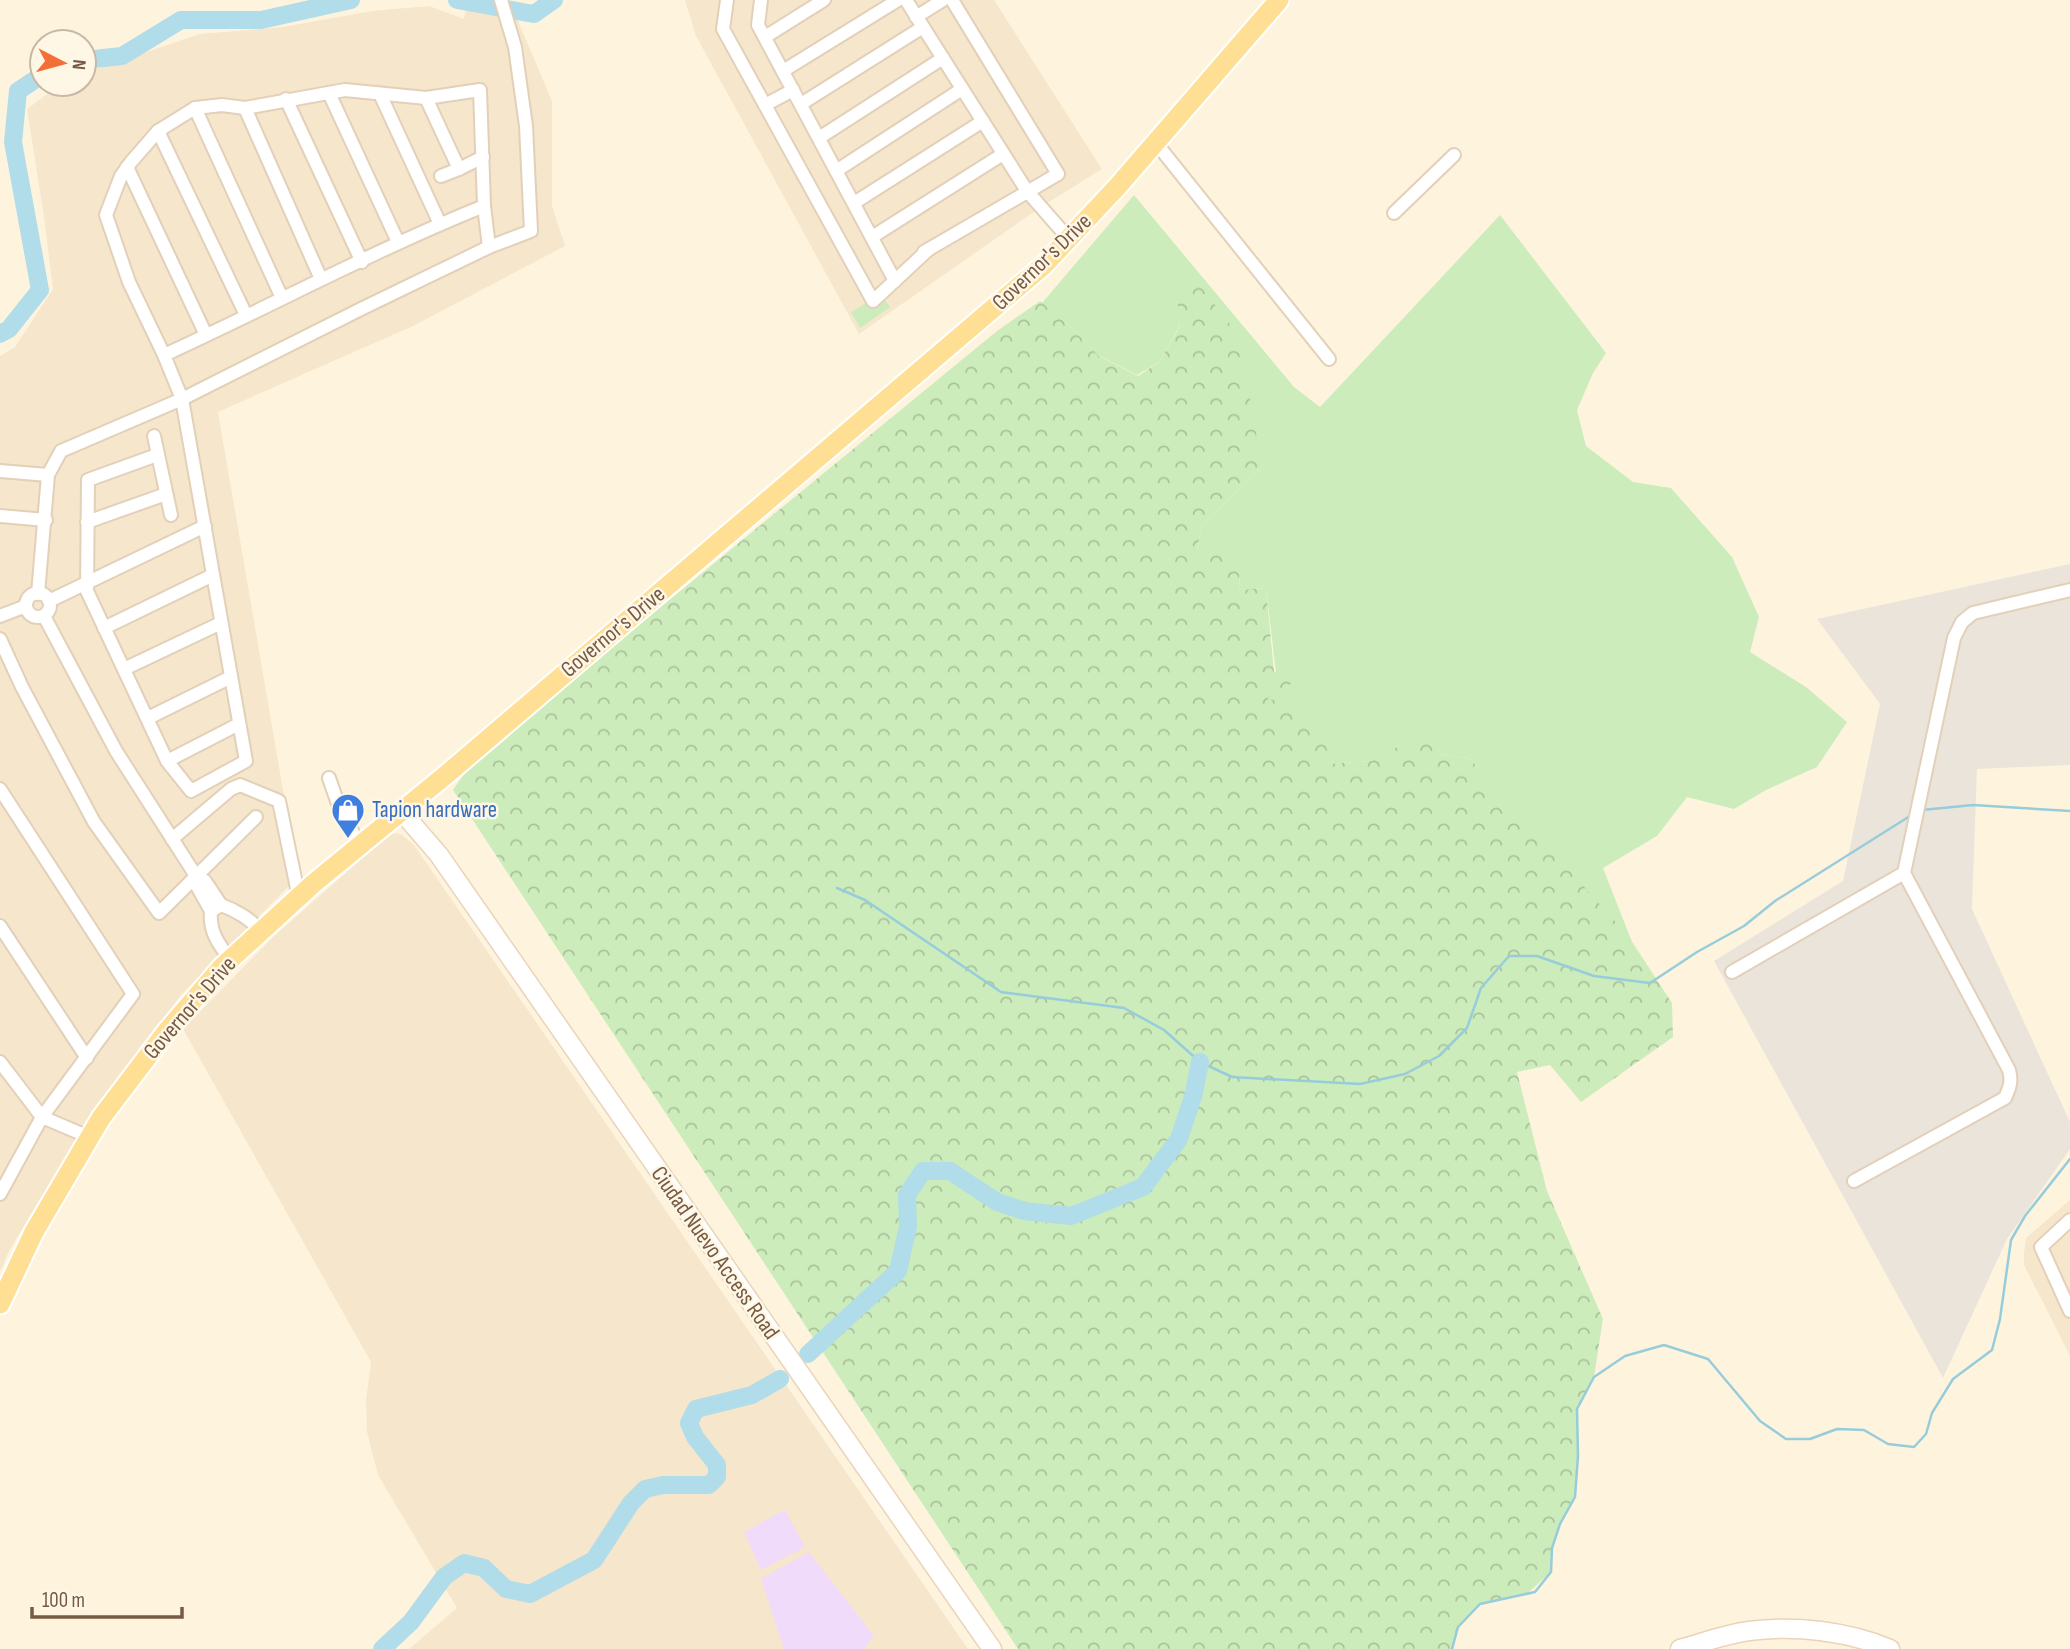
<svg xmlns="http://www.w3.org/2000/svg" width="2070" height="1649" viewBox="0 0 2070 1649" font-family="'Sofia Sans Condensed',sans-serif">
<style>
.residential{fill:#f6e6cc}
.industrial{fill:#ebe4da}
.education{fill:#f1dbfa}
.green{fill:#ccecbc}
.forest{fill:url(#forest-crowns)}
.lines{fill:none;stroke-linecap:round;stroke-linejoin:round}
.stream{stroke:#97ccdb;stroke-width:2.5}
.river{stroke:#b1dce9;stroke-width:18}
.street-casing{stroke:#e2d0b9;stroke-width:16}
.secondary-casing{stroke:#ead3b9;stroke-width:21}
.primary-casing{stroke:#fff;stroke-width:23}
.street{stroke:#fff;stroke-width:12}
.secondary{stroke:#fff;stroke-width:18}
.primary{stroke:#ffdf94;stroke-width:19}
.labels{text-anchor:middle;dominant-baseline:central;stroke-width:5;stroke-linejoin:round;paint-order:stroke}
.street-label{font-size:23px;fill:#765a44;stroke:#fff7e6}
.shop-label{font-size:23px;fill:#366cbe;stroke:#fff7e6;text-anchor:start}
</style>
<defs>
<pattern id="forest-crowns" width="20" height="18" patternUnits="userSpaceOnUse" patternTransform="scale(1.75)"><rect width="20" height="18" fill="#ccecbc"/><path d="M2 6a3 3 0 1 1 6 0M12 15a3 3 0 1 1 6 0" fill="none" stroke="#aac29a"/></pattern>
</defs>
<rect width="100%" height="100%" fill="#fef4de"/>
<g class="residential">
<path d="M468,0H509L552,101V206L565,246L413,326L218,412L298,877L180,996L88,1121L9,1251L0,1272V356L15,347L53,289L44,217L27,109L61,84H84V73L200,34L283,27L372,11L429,6L464,19Z"/>
<path d="M685,0H994L1102,169L1041,207L859,334L696,36Z"/>
<path d="M391,833L401,834L414,845L968,1649H409L457,1608L378,1475L367,1432L366,1400L371,1362L183,1029L272,938Z"/>
<path d="M2070,1200V1356L2024,1265V1253L2026,1238Z"/>
</g>
<path class="industrial" d="M2070,564V765L1977,769L1972,909L2070,1122V1149L2007,1239L1943,1378L1714,961L1843,881L1880,704L1817,619Z"/>
<g class="education">
<path d="M785,1510L805,1547L761,1570L744,1532Z"/>
<path d="M809,1552L874,1636L864,1649H784L761,1579Z"/>
</g>
<g class="green">
<path d="M1134,195L1294,387L1320,407L1500,215L1606,353L1593,373L1577,410L1586,446L1633,482L1671,488L1732,557L1759,617L1750,652L1806,687L1847,722L1817,767L1766,790L1734,809L1687,797L1657,836L1603,868L1632,942L1469,758L1441,755L1431,730L1371,761L1330,764L1266,699L1304,675L1276,673L1266,588L1240,590L1239,574L1197,551L1202,525L1262,467L1177,285L1180,325L1159,362L1137,375L1098,355L1073,329L1042,303Z"/>
<path d="M884,299L890,307L860,328L851,312L868,302L872,309Z"/>
</g>
<path class="forest" d="M1176,285L1201,287L1239,336L1262,467L1202,525L1197,550L1230,558L1239,574L1240,590L1266,588L1274,672L1305,675L1267,699L1306,706L1324,736L1330,764L1371,761L1431,729L1441,755L1469,758L1629,937L1672,1003L1673,1037L1581,1102L1550,1065L1517,1072L1547,1191L1603,1319L1594,1377L1577,1409L1578,1455L1574,1499L1559,1526L1552,1547L1551,1572L1528,1593L1480,1604L1458,1627L1452,1649H1018L453,790L473,761L997,331L1040,301L1073,329L1099,356L1138,376L1159,362L1180,326Z"/>
<g class="lines">
<g class="stream">
<path d="M1922,810L1973,805L2070,811"/>
<path d="M837,888L865,900L1001,992L1124,1008L1164,1030L1200,1062L1232,1077L1360,1084L1405,1074L1439,1056L1467,1028L1481,988L1509,956H1537L1594,976L1650,983L1697,952L1744,926L1775,901L1910,816"/>
<path d="M1452,1649L1458,1627L1480,1604L1535,1592L1551,1572L1552,1548L1560,1524L1575,1497L1578,1456L1577,1409L1594,1377L1625,1356L1664,1345L1708,1359L1760,1421L1786,1439H1810L1837,1429L1864,1430L1888,1444L1914,1447L1926,1434L1932,1413L1953,1379L1992,1350L2000,1319L2011,1240L2025,1216L2070,1159"/>
</g>
<g class="river">
<path d="M457,0L534,14L554,0"/>
<path d="M84,60L122,56L181,20H261L351,0"/>
<path d="M0,334L9,329L40,290L13,142L18,91L42,75"/>
<path d="M808,1354L898,1271L908,1227L907,1195L923,1171H950L997,1202L1024,1211L1071,1216L1143,1187L1179,1139L1194,1093L1200,1062"/>
<path d="M382,1649L411,1622L444,1577L464,1563L484,1568L506,1589L530,1594L594,1560L631,1503L645,1489L663,1485H709L717,1477V1465L695,1437L689,1423L696,1409L752,1395L780,1379"/>
</g>
<defs>
<g id="street">
<path d="M727,0L723,29L873,301L929,249"/>
<path d="M761,0L758,25L895,281"/>
<path d="M906,0L1027,191L1069,239"/>
<path d="M916,17L943,0"/>
<path d="M765,37L824,0"/>
<path d="M783,71L898,0"/>
<path d="M329,93L398,242"/>
<path d="M380,94L440,224"/>
<path d="M426,98L459,169L483,157"/>
<path d="M286,99L362,262"/>
<path d="M801,104L923,27"/>
<path d="M765,105L793,90"/>
<path d="M195,108L282,298"/>
<path d="M245,108L321,279"/>
<path d="M158,131L246,315"/>
<path d="M819,138L943,58"/>
<path d="M1156,143L1329,359"/>
<path d="M127,167L206,335"/>
<path d="M836,171L962,89"/>
<path d="M441,176L459,169"/>
<path d="M854,203L983,121"/>
<path d="M484,206L489,247"/>
<path d="M1394,213L1454,155"/>
<path d="M872,237L1003,154"/>
<path d="M924,252L1058,174L952,0"/>
<path d="M154,436L171,515"/>
<path d="M157,455L88,480L87,591L167,761L191,791L246,761L182,399L164,355C271,306 375,250 484,206L480,90L426,98L345,90L245,108L222,105L195,108L158,131L131,162L121,176L106,215L129,282L164,355"/>
<path d="M0,471L48,475"/>
<path d="M0,516L46,520"/>
<path d="M87,522L166,494"/>
<circle cx="38" cy="605" r="12"/>
<path d="M38,594L48,475L61,451L182,399L363,308L489,247L531,231L526,126L515,47L501,0"/>
<path d="M49,601L205,526"/>
<path d="M0,616L26,606"/>
<path d="M44,616L116,751L196,876L197,886L211,911"/>
<path d="M104,628L213,575"/>
<path d="M0,639L22,687L94,822L159,913L256,817"/>
<path d="M124,669L221,623"/>
<path d="M148,718L231,677"/>
<path d="M167,761L239,724"/>
<path d="M329,778L337,801L360,847"/>
<path d="M0,789L133,994L42,1117L0,1062"/>
<path d="M172,839L231,789L240,785L279,801L299,898"/>
<path d="M196,876L205,881L221,905"/>
<path d="M0,926L87,1058"/>
<path d="M231,960C218,944 209,931 211,911L221,905C238,911 249,919 262,931"/>
<path d="M1732,972L1904,873"/>
<path d="M1854,1181L2005,1098C2010,1087 2012,1081 2009,1070L1904,873L1954,638L1962,622L1973,613L2070,590"/>
<path d="M0,1194L42,1117L89,1137"/>
<path d="M2070,1220L2041,1247L2070,1311"/>
</g>
<g id="secondary">
<path d="M402,812L439,855L992,1649"/>
<path d="M1680,1649C1702,1643 1726,1634 1749,1631C1795,1625 1847,1631 1890,1649"/>
</g>
<path id="primary" d="M0,1304L34,1232L101,1118L167,1031L222,967L314,883L447,774L1044,265L1118,186L1279,0"/>
</defs>
<use href="#street" class="street-casing"/>
<use href="#secondary" class="secondary-casing"/>
<use href="#primary" class="primary-casing"/>
<use href="#street" class="street"/>
<use href="#secondary" class="secondary"/>
<use href="#primary" class="primary"/>
</g>
<defs>
<symbol id="shop-pin" viewBox="-11 -11 22 30"><path d="M0 17L-7.5 6A9.5 9.5 0 1 1 7.5 6Z" fill="#3f7fe0" stroke="#fff7e6"/><path d="M-5-2.5h2.3a2.7 3.5 0 0 1 5.4 0H5L5.5 6h-11ZM-1.5-2.5h3a1.5 2.3 0 0 0-3 0Z" fill="#fff"/></symbol>
</defs>
<g fill-rule="evenodd">
<use href="#shop-pin" x="329" y="791" width="38" height="52"/>
</g>
<g class="labels">
<g class="street-label">
<text transform="translate(1042 262) rotate(-44)">Governor's Drive</text>
<text transform="translate(613 632) rotate(-40)">Governor's Drive</text>
<text transform="translate(190 1008) rotate(-49)">Governor's Drive</text>
<text transform="translate(715 1253) rotate(55)">Ciudad Nuevo Access Road</text>
</g>
<g class="shop-label">
<text x="372" y="810">Tapion hardware</text>
</g>
</g>
<g transform="translate(63 63) rotate(96)"><circle r="33" fill="#fff7e6" stroke="#c8b8a5" stroke-width="2"/>
<path d="M0-5L12 26L0 18L-12 26Z" fill="#f36f37"/>
<text y="-10" font-size="19" font-weight="bold" text-anchor="middle" fill="#765a44">N</text>
</g>
<path d="M32 1607v10h150v-10" fill="none" stroke="#765a44" stroke-width="3.5"/>
<text x="42" y="1607" font-size="21" fill="#765a44" stroke="#fff7e6" stroke-width="5" paint-order="stroke">100 m</text>
</svg>
